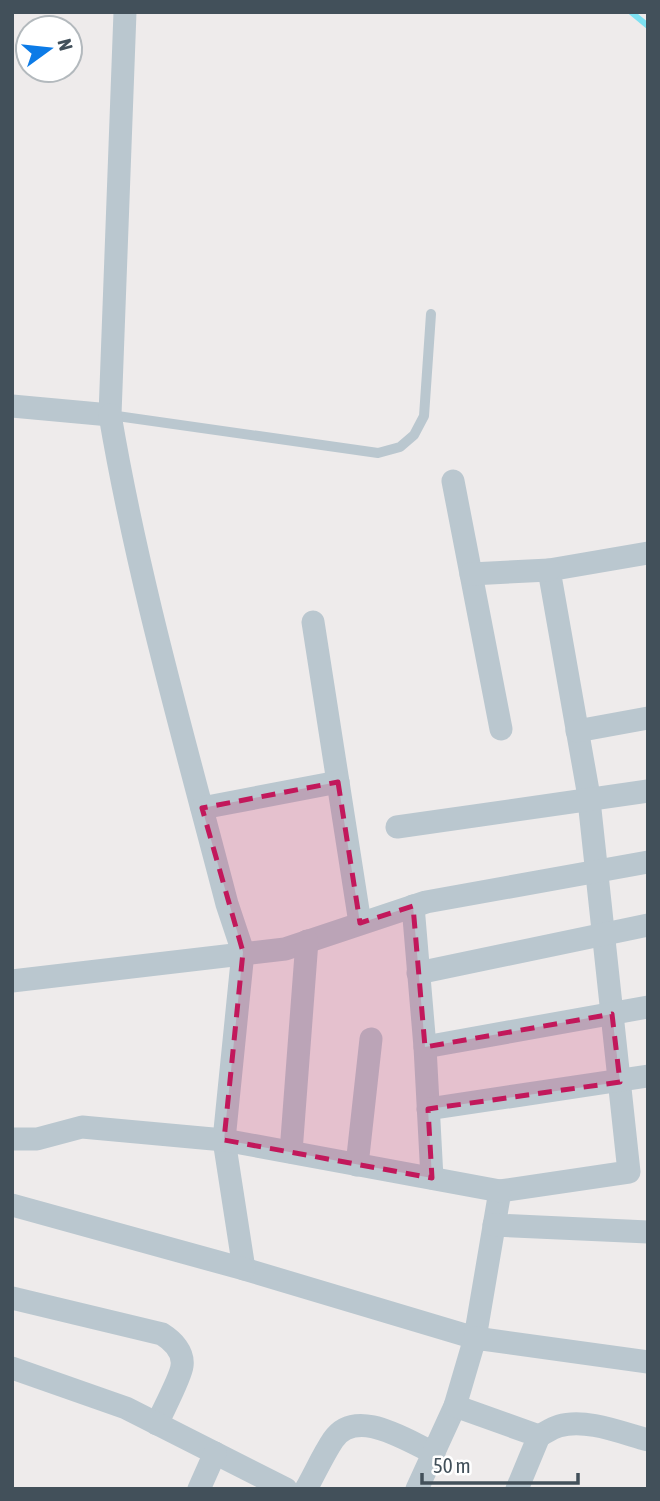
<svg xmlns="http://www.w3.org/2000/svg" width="660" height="1501" viewBox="0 0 660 1501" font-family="'Asap Condensed',sans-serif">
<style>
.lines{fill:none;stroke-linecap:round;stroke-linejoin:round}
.stream{stroke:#7ee1f2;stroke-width:6}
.service{stroke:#bac7cf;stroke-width:10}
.minor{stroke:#bac7cf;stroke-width:23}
.marked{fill:#c2185b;fill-opacity:0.2;stroke:#c2185b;stroke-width:5;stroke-dasharray:14 9;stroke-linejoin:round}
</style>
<rect width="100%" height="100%" fill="#eeebeb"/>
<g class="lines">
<path class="stream" d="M631,12L648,26"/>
<path class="service" d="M110,415L378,453L400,447L414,435L424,416L431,314"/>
<g class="minor">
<path d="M12,406L110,415L125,12"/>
<path d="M110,415C138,580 185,742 227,904L243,952L224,1140L244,1269L475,1338L500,1191L629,1172L588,791L549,570L648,553"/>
<path d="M453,481L501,729"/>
<path d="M471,574L549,570"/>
<path d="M313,622L360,923"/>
<path d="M577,731L648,718"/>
<path d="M202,808L338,782"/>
<path d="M397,827L648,791"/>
<path d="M413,906L425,1047L432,1178"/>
<path d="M418,973L648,925"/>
<path d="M12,981L285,949L426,902L648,862"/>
<path d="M425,1047L648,1007"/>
<path d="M428,1109L648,1076"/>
<path d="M12,1139H37L82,1127L224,1140L500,1191"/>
<path d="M291,1152L307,941"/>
<path d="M357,1165L371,1039"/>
<path d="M12,1205L244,1269"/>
<path d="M494,1225L648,1232"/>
<path d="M12,1298L162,1334C173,1341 184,1352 182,1366C181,1377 162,1412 157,1424"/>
<path d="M12,1368L126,1408L286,1489"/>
<path d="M539,1436C545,1433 552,1428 559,1426C586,1418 622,1433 648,1440"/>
<path d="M199,1489L215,1453"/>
<path d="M306,1489C315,1473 323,1455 333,1440C356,1406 407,1441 434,1453"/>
<path d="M417,1489L455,1406"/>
<path d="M517,1489L539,1436L455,1406L475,1338L648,1362"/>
</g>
</g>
<path class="marked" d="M338,782L360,923L413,906L425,1047L612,1014L620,1082L428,1109L432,1178L224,1140L243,952L202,808Z"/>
<rect width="660" height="1501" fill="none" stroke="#42505a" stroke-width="28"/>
<g transform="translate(49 49) rotate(75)"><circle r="33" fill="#ffffff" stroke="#b3b9bd" stroke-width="2"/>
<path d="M0-5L12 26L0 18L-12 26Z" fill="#0c7be7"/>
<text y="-10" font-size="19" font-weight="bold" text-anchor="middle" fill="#42505a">N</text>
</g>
<path d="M422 1473v10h156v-10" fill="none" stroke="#42505a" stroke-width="3.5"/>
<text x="433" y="1473" font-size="21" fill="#42505a" stroke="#ffffff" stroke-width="5" paint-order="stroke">50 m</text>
</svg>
